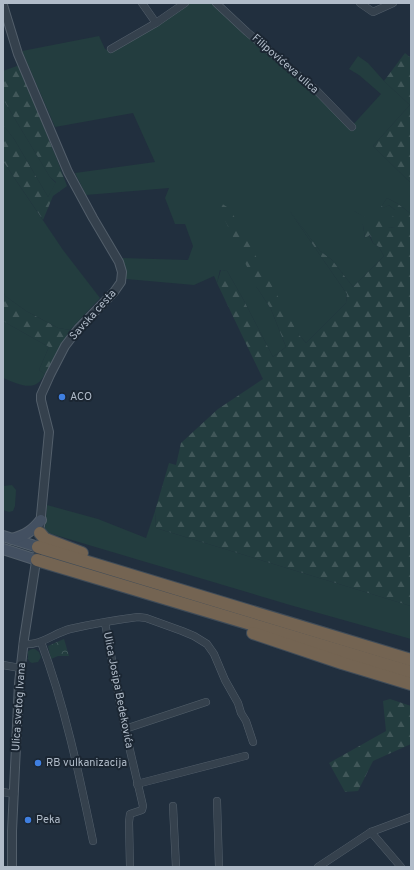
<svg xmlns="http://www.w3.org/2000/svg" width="414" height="870" viewBox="0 0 414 870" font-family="Overpass,sans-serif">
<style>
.green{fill:#233d3f}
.forest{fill:url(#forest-firs)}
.park{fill:url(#park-crowns)}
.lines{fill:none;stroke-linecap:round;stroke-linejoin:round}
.minor-casing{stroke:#535f6b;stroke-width:8}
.tertiary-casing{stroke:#535f6b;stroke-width:10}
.secondary-casing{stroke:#535f6b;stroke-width:12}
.motorway-casing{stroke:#404c58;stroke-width:14}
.minor{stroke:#35414d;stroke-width:7}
.tertiary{stroke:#35414d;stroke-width:8}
.secondary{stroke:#435061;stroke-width:10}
.motorway{stroke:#746452;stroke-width:12}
.shop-dot{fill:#3f7fe0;stroke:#1b2632;stroke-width:1.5}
.labels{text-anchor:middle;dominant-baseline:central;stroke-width:4;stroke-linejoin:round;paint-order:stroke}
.street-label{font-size:11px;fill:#b1bcc9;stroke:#1b2632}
.poi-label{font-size:11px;fill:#b1bcc9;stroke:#1b2632;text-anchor:start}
</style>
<defs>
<pattern id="forest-firs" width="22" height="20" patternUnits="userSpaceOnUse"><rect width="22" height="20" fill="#233d3f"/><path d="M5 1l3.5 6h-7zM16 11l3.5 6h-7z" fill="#415759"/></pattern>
<pattern id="park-crowns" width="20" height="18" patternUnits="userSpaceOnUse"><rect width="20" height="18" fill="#233d3f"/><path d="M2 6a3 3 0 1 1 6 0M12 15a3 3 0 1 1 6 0" fill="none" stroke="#415759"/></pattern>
</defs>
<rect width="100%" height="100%" fill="#212f3e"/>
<g class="green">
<path d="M188,3H211L231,22L299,78L350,128L381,94L359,75L349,69L358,56L368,63L384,81L410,105L373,146L411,183V214L398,204L387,198L380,209L389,205L395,210L396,227L389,228L370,218V221L354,211L363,225L365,238L369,235L373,243L379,247L384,256L353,287L332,260L320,251L289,210L347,294L346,303L306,343L256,286L271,309L286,347L273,357L243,299L227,271L220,270L217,283L214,276L194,285L126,279V271L122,258L188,260L193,246L185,224H175L165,198L169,188L86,195L75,173L155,162L133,113L55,127L22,51L99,36L105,49L111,51Z"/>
<path d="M3,99L50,177L56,183L48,197L14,139L3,125Z"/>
<path d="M3,161L63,250L100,298L70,330L58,328L26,311L5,296L3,291Z"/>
<path d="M3,321L49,347L39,370L45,374C35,394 19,384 3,378Z"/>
<path d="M12,485L16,490L15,506L13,511L9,512L3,510V486Z"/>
<path d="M47,505L98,519L146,538L155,511L156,528L411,606V639L290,605L45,532V527Z"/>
<path d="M32,649H35L39,652L41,657L38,662L32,663L30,662L27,658H28V654L27,653C28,651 29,650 32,649Z"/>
</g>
<g class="forest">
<path d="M405,53L411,58V183L373,146L410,105L384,81Z"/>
<path d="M17,66H19L58,162L67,186L53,196L43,220L3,161V125L14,139L48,197L56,182L50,177L3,99V71Z"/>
<path d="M387,198L398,204L411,214V606L156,528L155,511L169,463L176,465L181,443L218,409L263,379L217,283L221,270L227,271L243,299L273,357L286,347L271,309L256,286L215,199L230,209L299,335L306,343L346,303L347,294L282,200L320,251L332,260L353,287L384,256L379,247L373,243L370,235L365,238L363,225L353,217L354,211L370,220V217L384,220L389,228L395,227L391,221L395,210L389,205L379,210Z"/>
<path d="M3,291L5,296L26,311L58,328L70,330L45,374L39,370L49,347L3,321Z"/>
<path d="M390,699L411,706V744L373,761L358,791L345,792L329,763L386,731L383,701Z"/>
</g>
<path class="park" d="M64,639L69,656H58L51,659L48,646Z"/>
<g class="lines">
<defs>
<g id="minor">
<path d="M142,3L156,23L185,3"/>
<path d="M216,3L247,32L317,91L352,127"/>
<path d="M360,3L373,12L393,3"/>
<path d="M111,49L156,23"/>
<path d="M105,623L125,729L143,806L142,810L130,814L129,822L130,867"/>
<path d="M41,642C65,706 79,774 93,841"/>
<path d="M23,644C41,646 54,633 70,629C92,624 115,620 138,617L146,618L182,631L194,636L207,644L214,654L225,680L238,703L241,713L246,721L253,742"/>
<path d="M3,665L20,668"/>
<path d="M125,729L206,702"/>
<path d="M137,784L245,756"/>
<path d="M3,792L14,794"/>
<path d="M217,801L219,867"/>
<path d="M173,806L176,867"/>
<path d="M371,832L401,867"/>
<path d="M318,867L371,832L411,817"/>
</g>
<g id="tertiary">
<path d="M3,5L18,54L68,172L93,218L119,262L122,272L121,282L114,292L78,329L65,346L50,375L41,395V400L49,432L40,526"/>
<path d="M12,867V831L19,683L24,639L37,555"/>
</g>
<g id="secondary">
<path d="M3,536L38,547"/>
<path d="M12,539C26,535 32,531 41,520"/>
<path d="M3,549L37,560"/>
</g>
<g id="motorway">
<path d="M40,533L45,539L48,540L82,553"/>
<path d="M38,547L411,660"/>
<path d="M37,560L411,672"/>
<path d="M253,633L342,663L411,684"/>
</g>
</defs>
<use href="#minor" class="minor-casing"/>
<use href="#tertiary" class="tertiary-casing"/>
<use href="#secondary" class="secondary-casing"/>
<use href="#motorway" class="motorway-casing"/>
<use href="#minor" class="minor"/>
<use href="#tertiary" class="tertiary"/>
<use href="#secondary" class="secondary"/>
<use href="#motorway" class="motorway"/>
</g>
<g class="shop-dot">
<circle cx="62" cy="397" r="4"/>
<circle cx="38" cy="763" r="4"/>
<circle cx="28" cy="820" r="4"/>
</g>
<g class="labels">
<g class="street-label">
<text transform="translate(285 64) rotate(41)">Filipovićeva ulica</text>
<text transform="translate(93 315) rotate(-48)">Savska cesta</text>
<text transform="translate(118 690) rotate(79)">Ulica Josipa Bedekovića</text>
<text transform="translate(19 707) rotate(-86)">Ulica svetog Ivana</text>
</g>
<g class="poi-label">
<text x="70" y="397">ACO</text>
<text x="46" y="763">RB vulkanizacija</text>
<text x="36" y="820">Peka</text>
</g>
</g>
<rect width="414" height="870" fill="none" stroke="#b1bcc9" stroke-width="8"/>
</svg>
